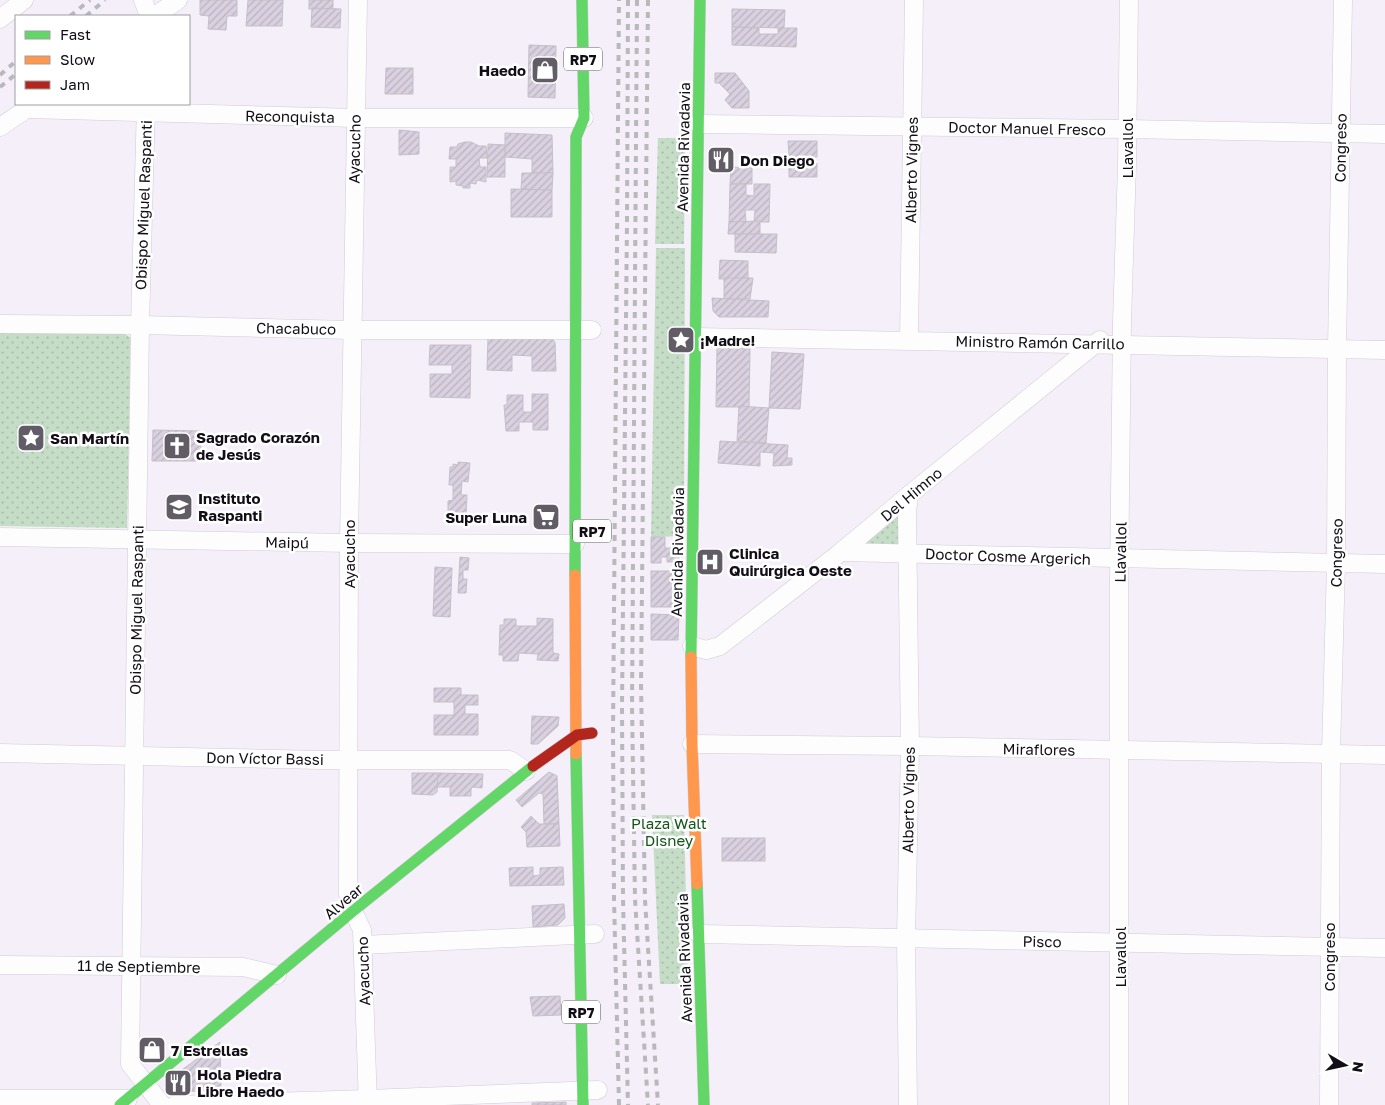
<svg xmlns="http://www.w3.org/2000/svg" width="1385" height="1105" viewBox="0 0 1385 1105" font-family="'Golos Text',sans-serif">
<style>
.park{fill:url(#park-dots)}
.building{fill:url(#building-hatch);stroke:#c4bfc8}
.lines{fill:none;stroke-linecap:round;stroke-linejoin:round}
.street-casing{stroke:#d0cbd4;stroke-width:19}
.fast-casing{stroke:#d0cbd4;stroke-width:12}
.slow-casing{stroke:#d0cbd4;stroke-width:12}
.jam-casing{stroke:#d0cbd4;stroke-width:12}
.street{stroke:#fdfdfe;stroke-width:18}
.fast{stroke:#63d668;stroke-width:11}
.slow{stroke:#ff974d;stroke-width:11}
.jam{stroke:#b3261e;stroke-width:11}
.rail{stroke:#b9b8bb;stroke-width:4;stroke-dasharray:6 6;stroke-linecap:butt}
.labels{text-anchor:middle;dominant-baseline:central;stroke-width:5;stroke-linejoin:round;paint-order:stroke}
.shield{fill:#fff;stroke:#59565c;stroke-width:1}
.shield-label{font-size:14px;font-weight:bold;fill:#120d16}
.poi-label{font-size:15px;font-weight:bold;fill:#120d16;stroke:#fff;text-anchor:start}
.street-label{font-size:15px;fill:#120d16;stroke:#fff}
.park-label{font-size:15px;fill:#125717;stroke:#fff}
</style>
<defs>
<pattern id="park-dots" width="8" height="8" patternUnits="userSpaceOnUse" patternTransform="scale(1.25)"><rect width="8" height="8" fill="#c5ddc6"/><path d="M2 2h.1M6 6h.1" fill="none" stroke="#a8bca9" stroke-width="1.8" stroke-linecap="round"/></pattern>
<pattern id="building-hatch" width="6" height="6" patternUnits="userSpaceOnUse" patternTransform="scale(1.25)"><rect width="6" height="6" fill="#d9d1df"/><path d="M-1 1l2-2M0 6l6-6M5 7l2-2" fill="none" stroke="#b9b2bf"/></pattern>
</defs>
<rect width="100%" height="100%" fill="#f4eff8"/>
<g class="park">
<path d="M658,138H685L684,244H655Z"/>
<path d="M656,248H685L684,536L651,537Z"/>
<path d="M0,331H120L131,338L127,528L0,526Z"/>
<path d="M895,516L899,518V545L868,546L866,543V540Z"/>
<path d="M652,815H684L688,984H660Z"/>
</g>
<g class="building">
<path d="M200,0H237V16H227L226,30L208,29L209,16L200,15Z"/>
<path d="M248,0H283L282,26H246Z"/>
<rect x="309" y="0" width="24" height="9"/>
<path d="M312,8L341,9L340,28L311,27Z"/>
<path d="M732,9L785,10L784,28L732,27Z"/>
<path d="M732,27L759,28V34H778V28H797L796,47L732,45Z"/>
<path d="M529,45L556,46L555,98L528,97Z"/>
<path d="M386,68H413V94H385Z"/>
<path d="M715,73H735L749,91V108H732L725,100L730,94L719,83H715Z"/>
<path d="M399,130L419,132V154L399,155Z"/>
<path d="M505,133L552,135L553,173H532V159L505,157Z"/>
<path d="M788,141H817V157H810V163H817V177H789V163H797L796,157H789Z"/>
<path d="M465,142H471L479,146H486L487,158H479L480,167H486V182L477,180L476,184L470,183V188H463V186L456,185V181L450,182V167H456V159H449L450,147H457L458,144Z"/>
<path d="M488,144L505,145V177H487Z"/>
<path d="M731,167L752,168V184H730Z"/>
<path d="M522,173H553L552,190L521,189Z"/>
<path d="M730,184H746V195L754,196V184H770L769,222H754L755,210H745L746,222H729Z"/>
<path d="M511,189L552,190V217H511Z"/>
<path d="M760,221V234H728L729,222Z"/>
<path d="M735,234H777L776,253L735,252Z"/>
<path d="M720,260L748,261V278L719,279Z"/>
<path d="M724,278H753L750,299H724Z"/>
<path d="M712,298L769,301L768,317H719L713,311Z"/>
<path d="M488,337L551,338L555,342L556,371H532V356L512,355V371L487,370Z"/>
<path d="M430,345H471L470,398L430,397V374H452V365H429Z"/>
<path d="M717,348L750,349L749,407H716Z"/>
<path d="M772,352L804,354L800,409L769,408Z"/>
<path d="M532,394H548V430H533V422H519V431H506L504,405H507V395H523V412H532Z"/>
<path d="M739,406L769,408L766,443L737,441Z"/>
<path d="M153,430L201,431V461H152Z"/>
<path d="M720,441L788,445L787,458H792V465L773,466L774,453L760,452V466L718,463Z"/>
<path d="M458,462L470,463L468,482L462,481L461,495H467L466,516L448,515V501L453,500V485H449L450,467H453V464L458,465Z"/>
<path d="M651,537H665V548H679V562H667V557H661V563H651Z"/>
<path d="M460,557L469,558L468,570H463V579H467L466,593H458Z"/>
<path d="M435,567L452,568L450,617L433,616Z"/>
<rect x="651" y="571" width="28" height="36"/>
<path d="M651,614L679,615L678,640H651Z"/>
<path d="M537,618L553,619V653L559,654L558,661L537,660L538,654L519,653L518,661H503V655H499L500,625H504V619H516V626H537Z"/>
<path d="M434,688H461V695H478V705H465V714H478V735H434V715H454V702H434Z"/>
<path d="M532,716L559,717L558,726L538,744H531Z"/>
<path d="M549,772L557,776L559,824H544L543,794L539,793L522,807L516,800Z"/>
<path d="M412,773H438L437,792L433,795L412,794Z"/>
<path d="M438,773L483,774L482,788L473,787L471,789V796H450V787H437Z"/>
<path d="M531,816L539,824H559L560,846L527,847L526,832L521,827Z"/>
<rect x="722" y="838" width="43" height="23"/>
<path d="M533,867V876L540,875V868L563,867L564,885L510,886L509,868Z"/>
<path d="M564,904L565,918L558,925L533,927L532,906Z"/>
<path d="M560,996L561,1015L533,1016L530,997Z"/>
<path d="M220,1042L221,1090L176,1092L171,1078Z"/>
<path d="M143,1044L161,1045L160,1055L152,1061L143,1056Z"/>
<path d="M566,1102V1105H532V1103Z"/>
</g>
<g class="lines">
<defs>
<g id="street">
<path d="M143,0L149,16"/>
<path d="M358,0L349,543L348,894L353,911L362,930L368,1105"/>
<path d="M155,16L178,0"/>
<path d="M0,19L24,0"/>
<path d="M146,104L140,325L130,1064L162,1105"/>
<path d="M27,109L355,118H584"/>
<path d="M698,124L1126,129L1385,134"/>
<path d="M0,127L34,104"/>
<path d="M0,324L140,325L352,330H592"/>
<path d="M695,337L1385,350"/>
<path d="M909,340L914,0"/>
<path d="M0,537L349,543L575,544"/>
<path d="M841,552L1385,564"/>
<path d="M692,646L706,650L720,646L841,552L909,495L1100,340"/>
<path d="M692,744L910,746L1385,755"/>
<path d="M0,753L320,760H510L526,771"/>
<path d="M699,934L1385,948"/>
<path d="M363,945L595,934"/>
<path d="M0,965L243,967L277,975"/>
<path d="M0,1099H128"/>
<path d="M175,1105L368,1099L598,1090"/>
<path d="M908,1105L906,939L910,746L907,512L909,495"/>
<path d="M1119,1105V582L1122,322L1127,164L1129,0"/>
<path d="M1329,1105L1331,753L1336,563L1337,349L1343,0"/>
</g>
<g id="fast">
<path d="M575,575L576,137L584,118L582,0"/>
<path d="M691,657L700,0"/>
<path d="M576,754L583,1105"/>
<path d="M697,884L704,1105"/>
<path d="M120,1105L353,911L533,766"/>
</g>
<g id="slow">
<path d="M575,575L576,754"/>
<path d="M691,657L692,744L697,884"/>
</g>
<path id="jam" d="M533,766L577,735L592,733"/>
</defs>
<use href="#street" class="street-casing"/>
<use href="#fast" class="fast-casing"/>
<use href="#slow" class="slow-casing"/>
<use href="#jam" class="jam-casing"/>
<use href="#street" class="street"/>
<use href="#fast" class="fast"/>
<use href="#slow" class="slow"/>
<use href="#jam" class="jam"/>
<g class="rail">
<path d="M628,0L627,222L622,706L623,899L628,1105"/>
<path d="M637,0L632,706L635,899L648,1105"/>
<path d="M648,0L641,684L645,900L658,1105"/>
<path d="M70,16L90,0"/>
<path d="M86,16L105,0"/>
<path d="M0,75L16,61"/>
<path d="M0,87L16,74"/>
<path d="M619,1105L614,899L613,732L619,0"/>
</g>
</g>
<defs>
<symbol id="shop-square" viewBox="-11 -11 22 22"><rect x="-9" y="-9" width="18" height="18" rx="4" fill="#615c65" stroke="#fff"/><path d="M-5-2.5h2.3a2.7 3.5 0 0 1 5.4 0H5L5.5 6h-11ZM-1.5-2.5h3a1.5 2.3 0 0 0-3 0Z" fill="#fff"/></symbol>
<symbol id="restaurant-square" viewBox="-11 -11 22 22"><rect x="-9" y="-9" width="18" height="18" rx="4" fill="#615c65" stroke="#fff"/><path d="M-5-6h1v4h1v-4h1v4h1v-4h1v5L-1.5 .5V6h-2V.5L-5-1ZM5-6V6H3V1.5H1.5Q1.5-4 5-6Z" fill="#fff"/></symbol>
<symbol id="sight-square" viewBox="-11 -11 22 22"><rect x="-9" y="-9" width="18" height="18" rx="4" fill="#615c65" stroke="#fff"/><path d="M0-6L1.8-2.2L6-1.7L2.9 1.2L3.7 5.4L0 3.3L-3.7 5.4L-2.9 1.2L-6-1.7L-1.8-2.2Z" fill="#fff"/></symbol>
<symbol id="church-square" viewBox="-11 -11 22 22"><rect x="-9" y="-9" width="18" height="18" rx="4" fill="#615c65" stroke="#fff"/><path d="M-1.2-6h2.4v3.5h3.3v2.4h-3.3V6h-2.4V-.1h-3.3v-2.4h3.3Z" fill="#fff"/></symbol>
<symbol id="school-square" viewBox="-11 -11 22 22"><rect x="-9" y="-9" width="18" height="18" rx="4" fill="#615c65" stroke="#fff"/><path d="M0-5L7-2L0 1L-7-2ZM-4 1L0 2.5L4 1V4Q0 6-4 4Z" fill="#fff"/></symbol>
<symbol id="supermarket-square" viewBox="-11 -11 22 22"><rect x="-9" y="-9" width="18" height="18" rx="4" fill="#615c65" stroke="#fff"/><path d="M-6-5.5h2.5l.6 2H6L4.5 2H-2.5L-4.4-4H-6ZM-1.5 3.2a1.3 1.3 0 1 0 .1 0ZM3 3.2a1.3 1.3 0 1 0 .1 0Z" fill="#fff"/></symbol>
<symbol id="hospital-square" viewBox="-11 -11 22 22"><rect x="-9" y="-9" width="18" height="18" rx="4" fill="#615c65" stroke="#fff"/><path d="M-5-5h3v3.5h4V-5h3V5h-3V1.5h-4V5h-3Z" fill="#fff"/></symbol>
</defs>
<g fill-rule="evenodd">
<use href="#shop-square" x="529" y="54" width="32" height="32"/>
<use href="#restaurant-square" x="705" y="144" width="32" height="32"/>
<use href="#sight-square" x="665" y="324" width="32" height="32"/>
<use href="#sight-square" x="15" y="422" width="32" height="32"/>
<use href="#church-square" x="161" y="430" width="32" height="32"/>
<use href="#school-square" x="163" y="491" width="32" height="32"/>
<use href="#supermarket-square" x="530" y="501" width="32" height="32"/>
<use href="#hospital-square" x="694" y="546" width="32" height="32"/>
<use href="#shop-square" x="136" y="1034" width="32" height="32"/>
<use href="#restaurant-square" x="162" y="1067" width="32" height="32"/>
</g>
<g class="labels">
<g class="shield">
<rect x="564" y="47.5" width="38" height="23" rx="4"/>
<rect x="573" y="519.5" width="38" height="23" rx="4"/>
<rect x="562" y="1000.5" width="38" height="23" rx="4"/>
</g>
<g class="shield-label">
<text x="583" y="59">RP7</text>
<text x="592" y="531">RP7</text>
<text x="581" y="1012">RP7</text>
</g>
<g class="poi-label">
<text x="526" y="70" text-anchor="end">Haedo</text>
<text x="740" y="160">Don Diego</text>
<text x="700" y="340">¡Madre!</text>
<text x="196" y="437">Sagrado Corazón<tspan x="196" dy="17">de Jesús</tspan></text>
<text x="50" y="438">San Martín</text>
<text x="198" y="498">Instituto<tspan x="198" dy="17">Raspanti</tspan></text>
<text x="527" y="517" text-anchor="end">Super Luna</text>
<text x="729" y="553">Clinica<tspan x="729" dy="17">Quirúrgica Oeste</tspan></text>
<text x="171" y="1050">7 Estrellas</text>
<text x="197" y="1074">Hola Piedra<tspan x="197" dy="17">Libre Haedo</tspan></text>
</g>
<g class="street-label">
<text transform="translate(290 116) rotate(1)">Reconquista</text>
<text transform="translate(1027 128) rotate(1)">Doctor Manuel Fresco</text>
<text transform="translate(683 147) rotate(-89)">Avenida Rivadavia</text>
<text transform="translate(1127 148) rotate(-90)">Llavallol</text>
<text transform="translate(1340 148) rotate(-89)">Congreso</text>
<text transform="translate(354 149) rotate(-89)">Ayacucho</text>
<text transform="translate(911 170) rotate(-89)">Alberto Vignes</text>
<text transform="translate(143 205) rotate(-88)">Obispo Miguel Raspanti</text>
<text transform="translate(296 328) rotate(1)">Chacabuco</text>
<text transform="translate(1040 342) rotate(1)">Ministro Ramón Carrillo</text>
<text transform="translate(911 494) rotate(-40)">Del Himno</text>
<text transform="translate(287 542) rotate(1)">Maipú</text>
<text transform="translate(677 552) rotate(-89)">Avenida Rivadavia</text>
<text transform="translate(1120 552) rotate(-89)">Llavallol</text>
<text transform="translate(1336 553) rotate(-89)">Congreso</text>
<text transform="translate(349 554) rotate(-90)">Ayacucho</text>
<text transform="translate(1008 556) rotate(2)">Doctor Cosme Argerich</text>
<text transform="translate(136 610) rotate(-89)">Obispo Miguel Raspanti</text>
<text transform="translate(1039 749) rotate(1)">Miraflores</text>
<text transform="translate(265 758) rotate(1)">Don Víctor Bassi</text>
<text transform="translate(908 800) rotate(-89)">Alberto Vignes</text>
<text transform="translate(343 901) rotate(-40)">Alvear</text>
<text transform="translate(1042 941) rotate(1)">Pisco</text>
<text transform="translate(1120 957) rotate(-90)">Llavallol</text>
<text transform="translate(1329 957) rotate(-90)">Congreso</text>
<text transform="translate(684 958) rotate(-92)">Avenida Rivadavia</text>
<text transform="translate(139 966) rotate(1)">11 de Septiembre</text>
<text transform="translate(363 971) rotate(-92)">Ayacucho</text>
</g>
<g class="park-label">
<text x="669" y="823">Plaza Walt<tspan x="669" dy="17">Disney</tspan></text>
</g>
</g>
<rect x="15" y="15" width="175" height="90" fill="#ffffff" stroke="#a09ea2"/>
<rect x="25" y="31" width="25" height="8" fill="#63d668" stroke="#a09ea2"/>
<text x="60" y="40" font-size="15" fill="#120d16">Fast</text>
<rect x="25" y="56" width="25" height="8" fill="#ff974d" stroke="#a09ea2"/>
<text x="60" y="65" font-size="15" fill="#120d16">Slow</text>
<rect x="25" y="81" width="25" height="8" fill="#b3261e" stroke="#a09ea2"/>
<text x="60" y="90" font-size="15" fill="#120d16">Jam</text>
<g transform="translate(1345 1065) rotate(99)" stroke="#ffffff" stroke-width="4" paint-order="stroke">
<path d="M0-4L9 19L0 12L-9 19Z" fill="#120d16"/>
<text y="-8" font-size="14" font-weight="bold" text-anchor="middle" fill="#120d16">N</text>
</g>
</svg>
